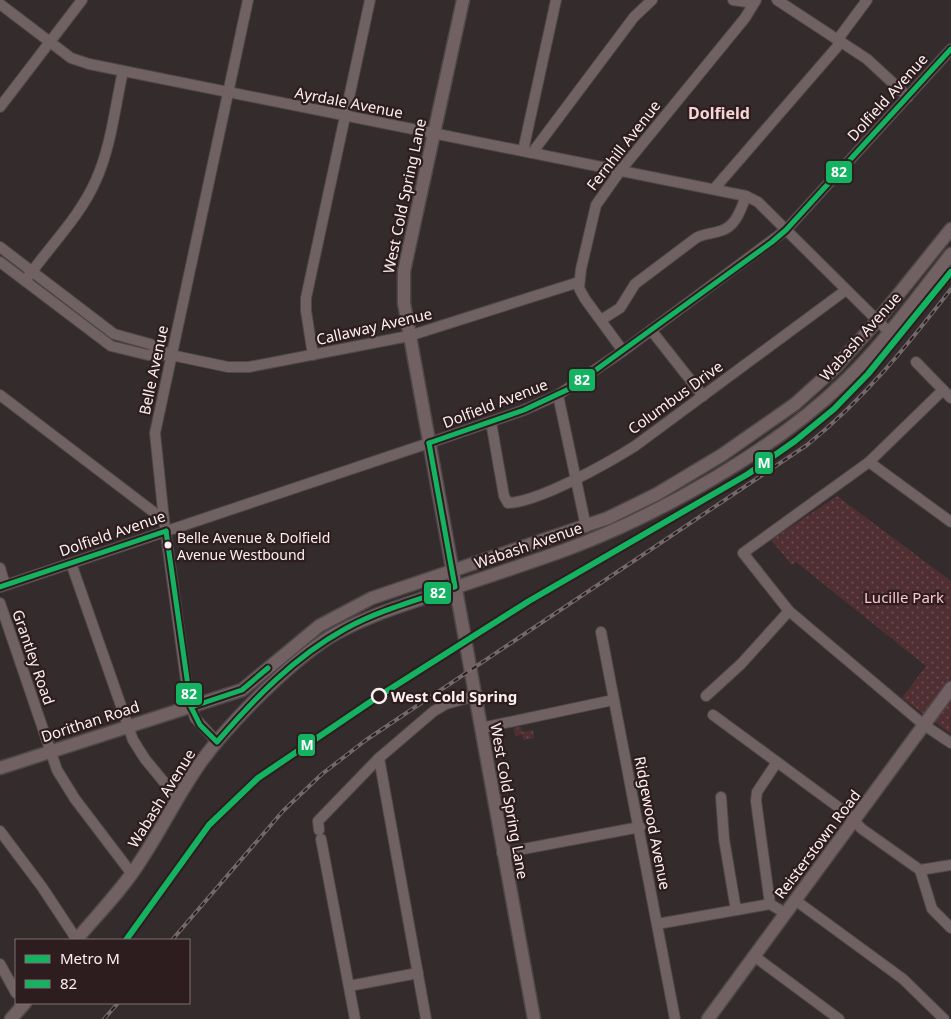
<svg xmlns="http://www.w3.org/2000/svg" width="951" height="1019" viewBox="0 0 951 1019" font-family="'Noto Sans',sans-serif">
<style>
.park{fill:url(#park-dots)}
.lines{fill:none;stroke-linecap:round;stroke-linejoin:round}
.minor-casing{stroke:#4f4748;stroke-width:12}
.major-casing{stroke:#4f4748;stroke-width:15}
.minor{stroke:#706162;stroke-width:10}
.major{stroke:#716163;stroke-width:12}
.rail-casing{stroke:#74696a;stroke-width:4}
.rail{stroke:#2e1d1f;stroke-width:2;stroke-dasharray:5.5;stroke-linecap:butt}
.bus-1-casing{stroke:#2e1d1f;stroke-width:9}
.bus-1{stroke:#13b361;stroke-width:5}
.metro-1-casing{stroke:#2e1d1f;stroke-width:10}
.metro-1{stroke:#13b361;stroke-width:6}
.bus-dot{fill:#fcf0f0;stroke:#2e1d1f;stroke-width:2}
.stop-dot{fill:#2e1d1f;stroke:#fcf0f0;stroke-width:2.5}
.labels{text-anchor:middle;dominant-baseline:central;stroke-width:4.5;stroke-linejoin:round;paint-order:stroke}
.bus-label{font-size:14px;fill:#fcf0f0;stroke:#2e1d1f;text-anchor:start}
.street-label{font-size:15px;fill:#fcf0f0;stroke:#2e1d1f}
.park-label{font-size:15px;fill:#fdc7cb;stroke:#2e1d1f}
.stop-label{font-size:15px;font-weight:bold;fill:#fcf0f0;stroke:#2e1d1f;text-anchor:start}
.neighbourhood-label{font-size:16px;font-weight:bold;fill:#f7d4d6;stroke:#2e1d1f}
.line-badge{stroke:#2e1d1f;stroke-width:2}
.badge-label{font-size:14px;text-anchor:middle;font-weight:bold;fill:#fff}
</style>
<defs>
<pattern id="park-dots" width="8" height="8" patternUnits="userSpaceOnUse" patternTransform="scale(1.25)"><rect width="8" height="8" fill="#502f33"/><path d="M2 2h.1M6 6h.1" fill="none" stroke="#6a4d51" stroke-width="1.8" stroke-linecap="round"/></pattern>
</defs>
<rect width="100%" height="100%" fill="#342b2c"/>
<g class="park">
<path d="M837,496L951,581V734L902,698L926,666L796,562L792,565L771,540Z"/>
<path d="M521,727L522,732L533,730L534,738L523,740L522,735L515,736L514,728Z"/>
</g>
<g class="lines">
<defs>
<g id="minor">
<path d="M733,0L754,3"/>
<path d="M777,0L867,59L908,97"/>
<path d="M0,4L71,58L89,64L746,196L758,202L889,332"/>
<path d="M0,107L82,0"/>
<path d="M523,151L556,0"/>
<path d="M532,153L634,17L652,0"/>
<path d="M714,189L837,47L841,35L867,0"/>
<path d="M0,247L114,334L150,344L171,355"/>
<path d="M0,262L111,346L148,355H171L228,367H249L409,336L579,282"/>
<path d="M25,281C48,248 80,217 96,180C111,147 115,107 123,71"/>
<path d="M601,320L620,308L635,284L696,238C705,233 712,234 720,231C736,227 741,209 746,196"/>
<path d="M651,330L703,396"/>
<path d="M623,351L585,299L579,288L581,269L596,205L620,171L745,18L756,0"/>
<path d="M313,355L306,311V298L370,0"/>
<path d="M916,362L951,398"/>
<path d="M943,390L869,462L743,553L789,611L924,725L951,743"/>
<path d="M0,395L164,520"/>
<path d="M558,395L586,527"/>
<path d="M491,422L504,496L508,503C539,502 608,463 635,446L846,290"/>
<path d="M869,462L951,522"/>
<path d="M71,563L133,740L145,759L178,799"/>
<path d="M0,568L5,585"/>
<path d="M0,587L429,443L524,410L558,395L623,351L786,230L951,49"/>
<path d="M0,603L57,770L75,799L132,874"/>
<path d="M601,632L675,1019"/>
<path d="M706,696L741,664L789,611"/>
<path d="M713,715L845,812L862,829L920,870L951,865"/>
<path d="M481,728L613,700"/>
<path d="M217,742L195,718L188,695L164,520L155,433L248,0"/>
<path d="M379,758L426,1019"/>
<path d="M721,797L724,839L736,910"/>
<path d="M319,830L318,821L379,758L434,711L446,704L475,696"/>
<path d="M0,831L42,887L77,940"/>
<path d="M321,839L355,1019"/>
<path d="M502,853L640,827"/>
<path d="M920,870L932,909L951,928"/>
<path d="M795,900L903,979L944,1019"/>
<path d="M770,904L756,801L757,792L777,762"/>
<path d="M657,924L770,904L785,913"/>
<path d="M754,956L839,1019"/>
<path d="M0,964L16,993"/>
<path d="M349,986L418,973"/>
</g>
<g id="major">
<path d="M463,0L404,271V303L534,1019"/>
<path d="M0,768L242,690L319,626L372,598L608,518L657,494L722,455L795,404L835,368L877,321L951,229"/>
<path d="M76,940C98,914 123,889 141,860C162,828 179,793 201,762C230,722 287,665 328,638C358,620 391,609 424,598C471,582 518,567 565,550C657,516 773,451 844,382C884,344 917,297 951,254"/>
<path d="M11,1019L25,1003"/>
<path d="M708,1019L951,688"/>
</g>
</defs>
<use href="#minor" class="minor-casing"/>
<use href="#major" class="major-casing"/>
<use href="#minor" class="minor"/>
<use href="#major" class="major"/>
<defs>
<g id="rail">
<path d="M172,940L283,811L322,774L366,740L807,445C864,399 907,346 951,289"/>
<path d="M104,1019L118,1003"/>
</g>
</defs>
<use href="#rail" class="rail-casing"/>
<use href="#rail" class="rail"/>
<defs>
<g id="bus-1">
<path d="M429,443L524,410L571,388L772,242L786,230L951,49"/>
<path d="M166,531L191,707L200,725L217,742C254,699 294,657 345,629C379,610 418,600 455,587L429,443"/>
<path d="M0,587L166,531"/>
<path d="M191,707L242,690L268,668"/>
</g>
</defs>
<use href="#bus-1" class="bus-1-casing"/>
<use href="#bus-1" class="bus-1"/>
<defs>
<path id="metro-1" d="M126,940L209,825L258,778L379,696L529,601L748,474L795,441L834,409L868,374L951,272"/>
</defs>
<use href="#metro-1" class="metro-1-casing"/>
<use href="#metro-1" class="metro-1"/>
</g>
<circle class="bus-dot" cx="168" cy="545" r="4.5"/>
<circle class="stop-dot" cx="379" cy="696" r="7"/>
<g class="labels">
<g class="bus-label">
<text x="177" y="537">Belle Avenue &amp; Dolfield<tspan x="177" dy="17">Avenue Westbound</tspan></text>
</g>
<g class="street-label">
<text transform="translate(887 97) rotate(-48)">Dolfield Avenue</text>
<text transform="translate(349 102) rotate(11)">Ayrdale Avenue</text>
<text transform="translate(623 145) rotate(-52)">Fernhill Avenue</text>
<text transform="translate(404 196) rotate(-78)">West Cold Spring Lane</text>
<text transform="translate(374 326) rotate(-13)">Callaway Avenue</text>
<text transform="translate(860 336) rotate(-48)">Wabash Avenue</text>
<text transform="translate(153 370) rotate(-78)">Belle Avenue</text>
<text transform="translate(675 397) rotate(-36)">Columbus Drive</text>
<text transform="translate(495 403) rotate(-21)">Dolfield Avenue</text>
<text transform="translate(112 533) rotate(-19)">Dolfield Avenue</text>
<text transform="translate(528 545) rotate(-19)">Wabash Avenue</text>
<text transform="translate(34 657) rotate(71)">Grantley Road</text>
<text transform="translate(90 721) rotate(-18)">Dorithan Road</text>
<text transform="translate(161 798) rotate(-58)">Wabash Avenue</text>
<text transform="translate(510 801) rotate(80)">West Cold Spring Lane</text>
<text transform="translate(653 823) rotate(79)">Ridgewood Avenue</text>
<text transform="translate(817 844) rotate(-53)">Reisterstown Road</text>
</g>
<g class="park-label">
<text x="904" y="597">Lucille Park</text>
</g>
<g class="stop-label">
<text x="391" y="696">West Cold Spring</text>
</g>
<g class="neighbourhood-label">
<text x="719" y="113">Dolfield</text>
</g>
</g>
<g class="line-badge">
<rect x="825" y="160" width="28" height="24" rx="5" fill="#13b361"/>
<rect x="568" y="368" width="28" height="24" rx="5" fill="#13b361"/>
<rect x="754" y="451" width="20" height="24" rx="5" fill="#13b361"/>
<rect x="423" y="581" width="29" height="24" rx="5" fill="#13b361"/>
<rect x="175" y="682" width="28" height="24" rx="5" fill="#13b361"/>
<rect x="297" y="733" width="19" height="24" rx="5" fill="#13b361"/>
</g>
<g class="badge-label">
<text x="839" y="177">82</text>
<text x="582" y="385">82</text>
<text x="764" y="468">M</text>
<text x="438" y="598">82</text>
<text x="189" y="699">82</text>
<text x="307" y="750">M</text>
</g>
<rect x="15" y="939" width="175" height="65" fill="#2e1d1f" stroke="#807173"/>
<rect x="25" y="955" width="25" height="8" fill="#13b361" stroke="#807173"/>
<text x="60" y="964" font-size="15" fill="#fcf0f0">Metro M</text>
<rect x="25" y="980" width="25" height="8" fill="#13b361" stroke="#807173"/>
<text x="60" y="989" font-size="15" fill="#fcf0f0">82</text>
</svg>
